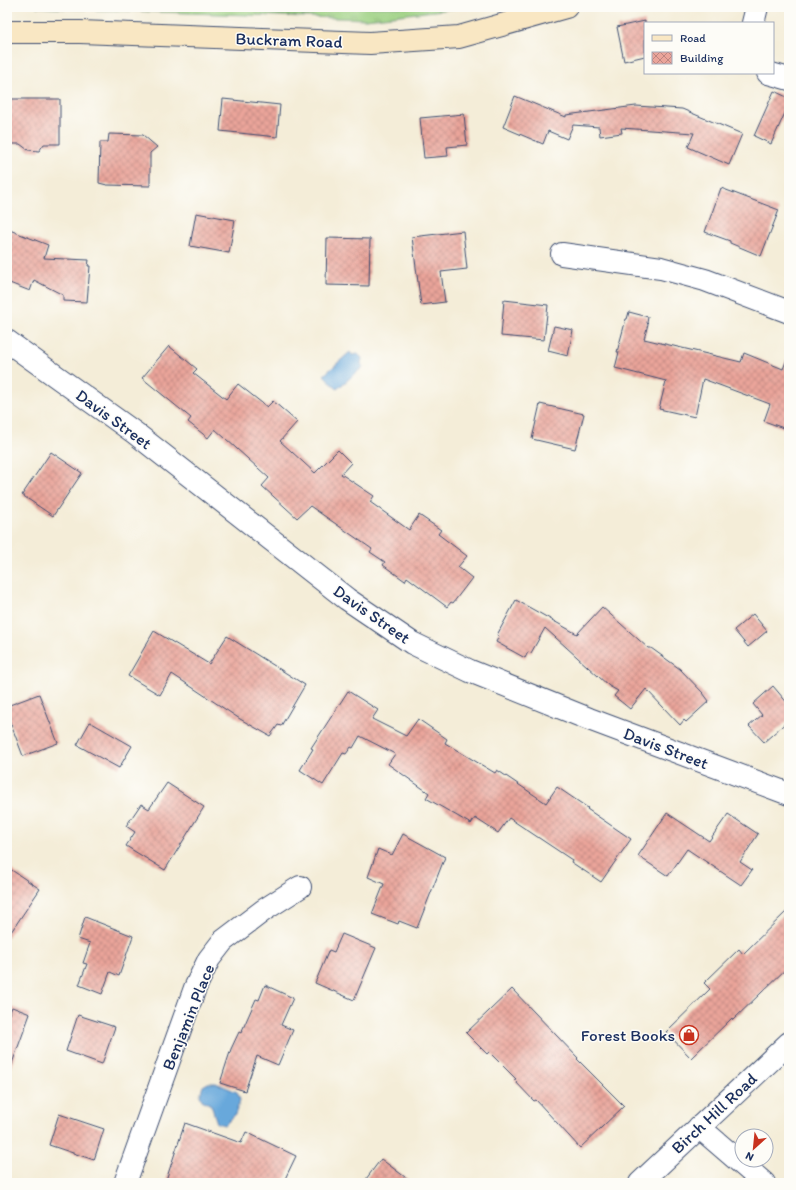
<svg xmlns="http://www.w3.org/2000/svg" width="796" height="1190" viewBox="0 0 796 1190" font-family="Itim,sans-serif">
<style>
.grass{fill:url(#grass-tufts);stroke:#5c8070}
.water{fill:#68a8db;stroke:#426c9c}
.building{fill:url(#building-cross-hatch)}
.lines{fill:none;stroke-linecap:round;stroke-linejoin:round}
.minor-casing{stroke:#3c4c70;stroke-width:24}
.tertiary-casing{stroke:#3c4c70;stroke-width:24}
.secondary-casing{stroke:#3c4c70;stroke-width:24}
.minor{stroke:#fff;stroke-width:22}
.tertiary{stroke:#fff;stroke-width:22}
.secondary{stroke:#f9e7c3;stroke-width:22}
.labels{text-anchor:middle;dominant-baseline:central;stroke-width:3;stroke-linejoin:round;paint-order:stroke}
.street-label{font-size:17px;fill:#1b2f5e;stroke:#fdfcf7}
.poi-label{font-size:17px;fill:#1b2f5e;stroke:#fdfcf7;text-anchor:end}
</style>
<defs>
<pattern id="grass-tufts" width="24" height="20" patternUnits="userSpaceOnUse"><rect width="24" height="20" fill="#9cd081"/><path d="M3 7l-1-3M5 7V3M7 7l1-3M15 17l-1-3M17 17v-4M19 17l1-3" fill="none" stroke="#86b372"/></pattern>
<pattern id="building-cross-hatch" width="8" height="8" patternUnits="userSpaceOnUse"><rect width="8" height="8" fill="#eaa49a"/><path d="M0 0l8 8M0 8l8-8" fill="none" stroke="#bd8681"/></pattern>
</defs>
<rect width="100%" height="100%" fill="#fdfcf7"/>
<filter id="ink" filterUnits="userSpaceOnUse"><feTurbulence type="fractalNoise" baseFrequency=".025" numOctaves="2"/><feDisplacementMap in="SourceGraphic" scale="8" xChannelSelector="R" yChannelSelector="G"/><feConvolveMatrix kernelMatrix="1 2 1 2 8 2 1 2 1" color-interpolation-filters="sRGB"/></filter>
<filter id="wash" filterUnits="userSpaceOnUse"><feTurbulence type="fractalNoise" baseFrequency=".012" numOctaves="4" result="noise"/><feDisplacementMap in="SourceGraphic" scale="16" xChannelSelector="R" yChannelSelector="G"/><feGaussianBlur stdDeviation="0.9" result="paint"/><feColorMatrix in="noise" values="0 0 0 0 0 0 0 0 0 0 0 0 0 0 0 0 0 1.4 0 .05"/><feComposite in="paint" operator="in"/></filter>
<g filter="url(#wash)">
<rect width="100%" height="100%" fill="#f4edd8"/>
<path class="grass" d="M36,7H468L366,19L69,9Z"/>
<g class="water">
<path d="M350,352L352,355L358,354L362,358L361,364L363,367L337,389L324,375Z"/>
<path d="M208,1083H216L237,1092L240,1100L235,1115L227,1123L224,1125L217,1123L211,1105L202,1100L200,1095L203,1086Z"/>
</g>
<g id="blocks">
<g class="building">
<path d="M645,21V56L624,61L617,27Z"/>
<path d="M774,91L789,98V104L771,144L754,136Z"/>
<path d="M515,96L566,117V115L636,106L682,109L742,134L729,165L688,147L694,133L621,128L622,133L600,136L599,127L573,125L567,139L548,131L543,144L503,127Z"/>
<path d="M7,99H60V144H44L39,151L28,150L20,144H7Z"/>
<path d="M223,99L280,105L277,137L220,131Z"/>
<path d="M464,114L467,145L447,147L448,156L424,158L420,118Z"/>
<path d="M109,134L143,135L157,147L150,153V186L107,185L99,183L100,142H108Z"/>
<path d="M721,188L779,210L761,256L730,243V241L705,232Z"/>
<path d="M196,213L235,220L229,253L190,246Z"/>
<path d="M7,229L48,245L44,258L89,260L88,266H90L87,302L63,301V295L34,280L30,291L7,282Z"/>
<path d="M463,231L467,269L441,272L445,302L421,305L412,237Z"/>
<path d="M327,238L370,239L369,286L326,285Z"/>
<path d="M504,300L548,305L544,340L501,336Z"/>
<path d="M629,312L648,317L647,323L648,324L644,339L741,362L744,353L783,369L787,359H789V430L764,421L770,404L703,379L695,417L659,409L666,381L615,368L619,352H617L626,319H627Z"/>
<path d="M554,326L573,330L568,356L548,351Z"/>
<path d="M169,346L197,369L193,373L226,399L238,384L267,407L273,401L297,422L280,441L315,473L338,450L351,463L341,474L374,496L370,502L409,530L419,515L441,530L438,534L467,556L458,567L472,578L453,603L451,602L447,607L407,577L405,581L383,565L385,562L370,552L372,549L310,506L297,518L262,486L269,478L215,429L208,438L188,422L191,418L142,378Z"/>
<path d="M540,404L584,414L575,449L532,439Z"/>
<path d="M51,452L82,473L53,516L22,495Z"/>
<path d="M516,600L577,634L602,607L648,648H651L680,669L703,693L709,701L686,722L684,720L680,725L646,689L630,709L614,696L618,691L609,686L545,628L531,653L528,652L525,658L496,642L499,636L497,635Z"/>
<path d="M753,614L767,631L748,647L734,630Z"/>
<path d="M154,631L209,664L227,636L305,685L281,726L278,725L270,736L240,719L172,674L160,695L128,676Z"/>
<path d="M773,686L789,705V720L764,742L749,726L762,715L753,704Z"/>
<path d="M348,691L378,710L372,719L406,736L418,719L447,739L445,743L495,773L497,770L546,803L557,787L588,808L587,809L631,839L601,882L571,862L572,860L509,818L498,833L475,818L471,824L426,798L429,793L388,764L395,754L360,736L353,748L351,747L346,754L343,753L323,785L300,770L313,749L311,748Z"/>
<path d="M39,694L58,743L23,756L7,714V706Z"/>
<path d="M90,722L132,746L119,768L77,745Z"/>
<path d="M167,783L204,807L165,870L126,846L135,832L126,826L141,804L149,809Z"/>
<path d="M667,813L709,841L728,814L758,834L740,862L752,870L741,885L687,849L668,876L638,856Z"/>
<path d="M403,834L445,857L417,928L399,921L398,924L372,914L384,884L368,877L378,849L392,855Z"/>
<path d="M7,867L40,889L7,938Z"/>
<path d="M789,909V966L733,1020L732,1018L691,1058L666,1032L710,989L704,983L739,949L743,954Z"/>
<path d="M85,917L133,936L119,976L110,972L102,994L79,985L87,964L83,963L90,943L78,939Z"/>
<path d="M342,934L376,948L354,1000L315,983L329,950L334,952Z"/>
<path d="M265,985L293,998L281,1025L293,1030L278,1065L257,1056L245,1091L220,1083L231,1049L239,1032L241,1033L256,999L259,1000Z"/>
<path d="M512,989L578,1058L577,1059L624,1106L580,1148L536,1100L534,1101L514,1080L516,1079L489,1052L487,1054L466,1033Z"/>
<path d="M12,1007L30,1014L10,1069L7,1068V1020Z"/>
<path d="M78,1015L115,1027L102,1064L66,1051Z"/>
<path d="M59,1114L104,1129L94,1160L49,1145Z"/>
<path d="M185,1123L241,1143L246,1132L296,1156L283,1183H165Z"/>
<path d="M381,1159L413,1183H363Z"/>
</g>
</g>
</g>
<g filter="url(#ink)">
<use href="#blocks" fill-opacity="0" stroke="#3c4c70" stroke-width="1"/>
<g class="lines">
<defs>
<g id="minor">
<path d="M753,23L757,7"/>
<path d="M768,73L789,79"/>
<path d="M562,254L661,268L705,280L789,312"/>
<path d="M7,341L135,433L347,599L412,643L470,671L589,719L789,794"/>
<path d="M699,1127L764,1183"/>
<path d="M125,1183L195,988L209,959L223,941L264,910L300,887"/>
</g>
<path id="tertiary" d="M640,1183L789,1043"/>
<path id="secondary" d="M7,32H80L370,43L459,37L566,7"/>
</defs>
<use href="#minor" class="minor-casing"/>
<use href="#tertiary" class="tertiary-casing"/>
<use href="#secondary" class="secondary-casing"/>
<use href="#minor" class="minor"/>
<use href="#tertiary" class="tertiary"/>
<use href="#secondary" class="secondary"/>
</g>
</g>
<defs>
<symbol id="shop-ring" viewBox="-11 -11 22 22"><circle r="9.5" fill="#fdfcf7" stroke="#c8321e" stroke-width="1.5"/><path d="M-5-2.5h2.3a2.7 3.5 0 0 1 5.4 0H5L5.5 6h-11ZM-1.5-2.5h3a1.5 2.3 0 0 0-3 0Z" fill="#c8321e"/></symbol>
</defs>
<g fill-rule="evenodd">
<use href="#shop-ring" x="678" y="1024" width="22" height="22"/>
</g>
<g class="labels">
<g class="street-label">
<text transform="translate(289 40) rotate(2)">Buckram Road</text>
<text transform="translate(114 419) rotate(36)">Davis Street</text>
<text transform="translate(372 614) rotate(35)">Davis Street</text>
<text transform="translate(666 748) rotate(21)">Davis Street</text>
<text transform="translate(188 1017) rotate(-68)">Benjamin Place</text>
<text transform="translate(714 1113) rotate(-43)">Birch Hill Road</text>
</g>
<g class="poi-label">
<text x="675" y="1035">Forest Books</text>
</g>
</g>
<rect width="796" height="1190" fill="none" stroke="#fdfcf7" stroke-width="24"/>
<rect x="644" y="22" width="130" height="52" fill="#fdfcf7" stroke="#a3aaba"/>
<rect x="652" y="35" width="20" height="6" fill="#f9e7c3" stroke="#a3aaba"/>
<text x="680" y="42" font-size="12" fill="#1b2f5e">Road</text>
<rect x="652" y="52" width="20" height="12" fill="url(#building-cross-hatch)" stroke="#a3aaba"/>
<text x="680" y="62" font-size="12" fill="#1b2f5e">Building</text>
<g transform="translate(754 1148) rotate(207)"><circle r="19" fill="#fdfcf7" stroke="#a3aaba"/>
<path d="M0-3L7 15L0 10L-7 15Z" fill="#c8321e"/>
<text y="-6" font-size="11" font-weight="bold" text-anchor="middle" fill="#1b2f5e">N</text>
</g>
</svg>
